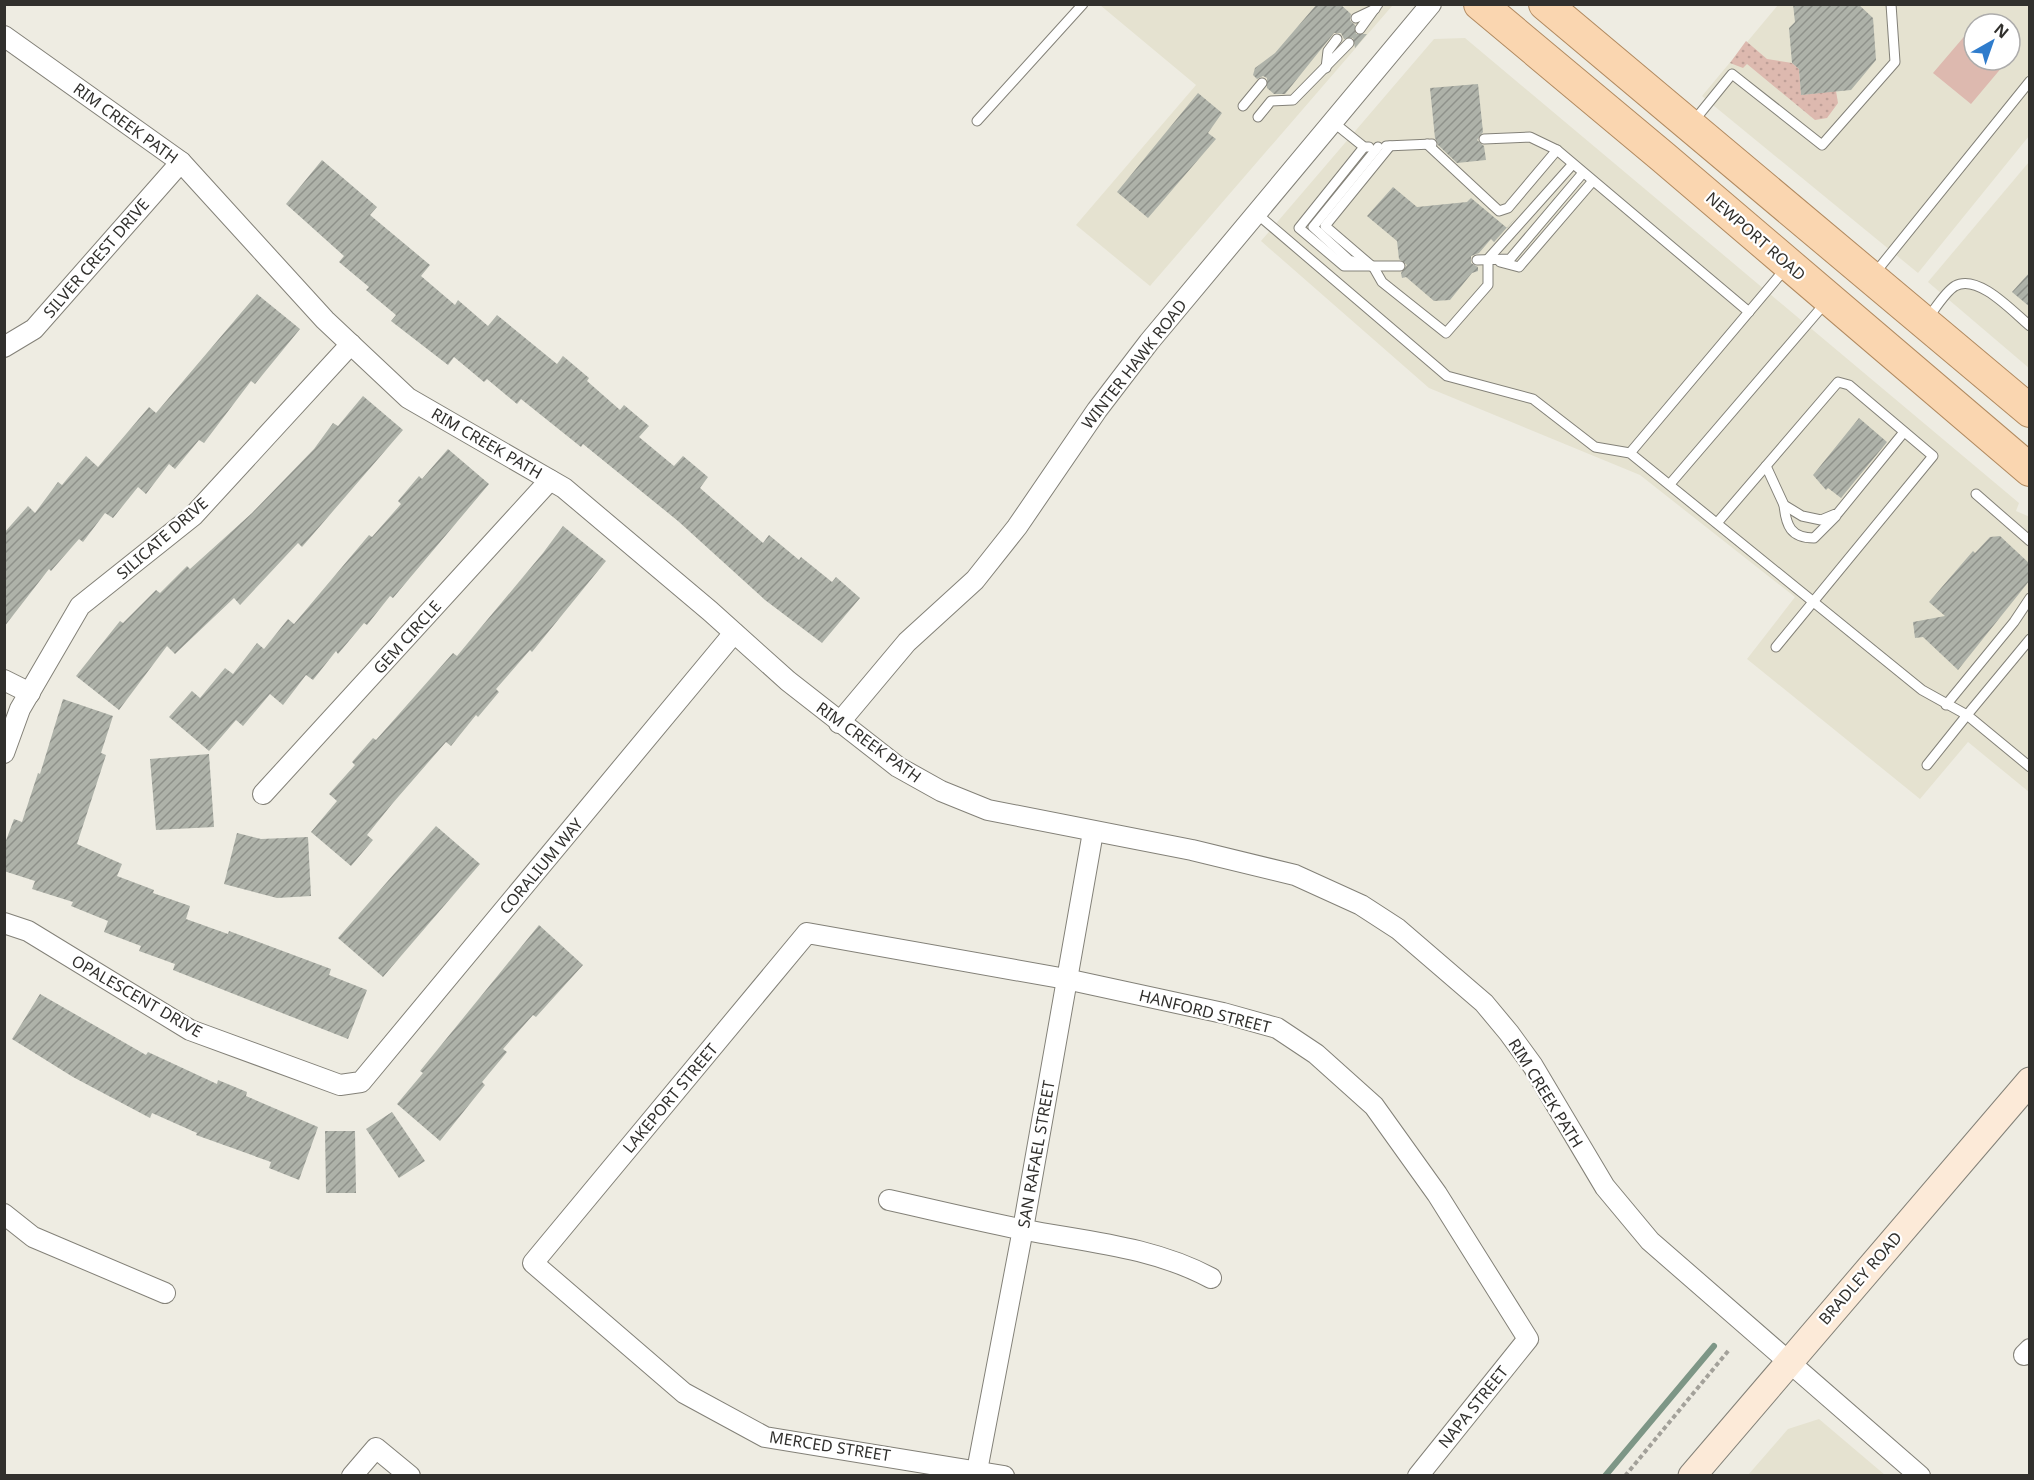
<svg xmlns="http://www.w3.org/2000/svg" width="2034" height="1480" viewBox="0 0 2034 1480" font-family="'Noto Sans',sans-serif">
<style>
.built{fill:#e5e2d0;fill-rule:evenodd}
.grass{fill:url(#grass-dots)}
.green{fill:#ddb9af}
.lines{fill:none;stroke-linecap:round;stroke-linejoin:round}
.stream{stroke:#7d9686;stroke-width:6}
.building{fill:url(#building-hatch)}
.lane-casing{stroke:#838178;stroke-width:11}
.street-casing{stroke:#838178;stroke-width:22}
.secondary-casing{stroke:#838178;stroke-width:29}
.primary-casing{stroke:#b18a60;stroke-width:34}
.path{stroke:#a3a19a;stroke-width:4;stroke-dasharray:4.5 3;stroke-linecap:butt}
.lane{stroke:#fff;stroke-width:9}
.street{stroke:#fff;stroke-width:20}
.secondary{stroke:#fcead8;stroke-width:27}
.primary{stroke:#fad6b0;stroke-width:32}
.labels{text-anchor:middle;dominant-baseline:central;stroke-width:4.5;stroke-linejoin:round;paint-order:stroke}
.street-label{font-size:16px;fill:#31302d;stroke:#fff}
</style>
<defs>
<pattern id="grass-dots" width="8" height="8" patternUnits="userSpaceOnUse" patternTransform="scale(1.5)"><rect width="8" height="8" fill="#ddb9af"/><path d="M2 2h.1M6 6h.1" fill="none" stroke="#be9f97" stroke-width="1.8" stroke-linecap="round"/></pattern>
<pattern id="building-hatch" width="6" height="6" patternUnits="userSpaceOnUse" patternTransform="scale(1.5)"><rect width="6" height="6" fill="#aeb2a9"/><path d="M-1 1l2-2M0 6l6-6M5 7l2-2" fill="none" stroke="#8e918a"/></pattern>
</defs>
<rect width="100%" height="100%" fill="#eeece2"/>
<g class="built">
<path d="M1100,5H1392V6L1150,286L1076,225L1196,85Z"/>
<path d="M1778,5H2029V136L1918,273L1702,96ZM1974,24H2010V60H1974Z"/>
<path d="M1465,38L2019,503L2016,511L2030,517L2029,792L1968,742L1920,799L1747,659L1795,597L1640,475L1429,388L1261,241L1434,39Z"/>
<path d="M2029,162V368L1928,282Z"/>
<path d="M1819,1419L1885,1475H1748L1788,1429Z"/>
</g>
<path class="grass" d="M1746,41L1767,59L1792,63L1799,69L1801,95L1836,91L1838,103L1827,118L1815,120L1747,64L1743,68L1730,63Z"/>
<path class="green" d="M1974,25V60H2008L1971,104L1933,73Z"/>
<g class="lines">
<path class="stream" d="M1605,1476L1714,1346"/>
</g>
<g class="building">
<path d="M1317,4H1340L1351,14L1350,20L1355,25L1356,34H1367L1355,48L1353,38L1344,39L1341,33H1334L1285,94H1274L1267,88V78L1263,76L1257,79L1253,75L1255,68L1275,53Z"/>
<path d="M1793,4H1858L1873,18L1876,60L1851,90L1801,95L1799,69L1792,63L1789,28L1795,22Z"/>
<path d="M1478,84L1483,132L1477,140L1484,146L1486,160L1457,163L1438,145L1435,138L1430,88Z"/>
<path d="M1198,93L1222,113L1208,133L1216,139L1148,218L1117,192Z"/>
<path d="M322,160L377,207L370,215L430,265L421,276L455,305L458,300L488,326L497,315L557,364L563,356L589,378L587,381L620,410L624,405L649,426L639,437L674,466L683,456L708,477L700,488L763,543L769,535L799,560L801,557L832,582L836,577L860,598L822,643L765,600L678,521L583,444L581,447L521,399L517,404L487,379L484,382L454,357L448,365L391,321L396,315L366,290L369,287L339,262L344,256L286,204Z"/>
<path d="M1393,187L1417,207L1467,202L1471,198L1507,228L1519,214L1494,242L1491,239L1479,253L1471,256V263L1478,267V271L1472,273L1450,300L1434,301L1406,277L1402,278L1401,273L1407,265L1399,259L1397,241L1367,216Z"/>
<path d="M2030,272V307L2012,292Z"/>
<path d="M257,294L300,329L255,384L251,381L204,443L199,440L175,469L169,464L146,494L138,487L113,518L105,513L83,542L79,539L51,571L49,569L4,627V533L28,506L35,513L58,482L62,485L86,456L98,467L149,407L156,413Z"/>
<path d="M363,396L403,430L302,547L298,543L240,605L234,598L175,654L167,646L119,710L76,676L120,621L123,623L156,590L160,593L187,566L190,569L252,513L314,449L333,423L338,426Z"/>
<path d="M1859,418L1887,442L1841,498L1828,488L1826,490L1813,475Z"/>
<path d="M448,449L489,484L393,598L390,596L367,625L364,623L338,654L336,651L313,680L306,675L283,705L270,694L243,726L236,720L209,751L169,717L192,691L200,698L225,668L233,674L257,643L264,649L288,619L294,624L369,535L372,537L401,504L398,501L419,476L422,479Z"/>
<path d="M563,526L606,561L532,652L530,650L496,689L499,692L478,717L476,715L451,746L446,742L392,804L367,835L373,840L351,866L311,832L337,801L329,794L355,765L352,762L373,738L376,740L453,653L457,656L543,553Z"/>
<path d="M2000,536L2030,564V580L1958,670L1923,637L1915,638L1913,622L1945,616L1929,602L1973,551L1975,553L1990,537Z"/>
<path d="M63,699L113,716L101,753L106,755L77,844L122,864L117,876L154,890L153,893L190,906L186,919L228,934L229,931L331,969L329,975L367,990L348,1039L173,970L175,964L139,951L141,946L104,932L108,921L71,906L73,902L32,889L35,881L4,871V846L14,819L22,822L38,773L40,774Z"/>
<path d="M209,754L214,827L156,830L150,759Z"/>
<path d="M436,826L480,864L383,977L338,938Z"/>
<path d="M237,833L261,839L308,837L311,896L277,898L224,884Z"/>
<path d="M539,925L583,965L536,1017L533,1015L503,1049L507,1052L482,1082L485,1085L440,1141L397,1104L423,1073L420,1071Z"/>
<path d="M40,994L146,1055L148,1052L217,1084L218,1080L247,1092L246,1096L318,1127L299,1180L269,1168L271,1162L196,1135L197,1133L152,1113L150,1118L73,1077L12,1039Z"/>
<path d="M392,1112L425,1161L399,1178L366,1129Z"/>
<path d="M325,1131H355L356,1193H326Z"/>
</g>
<g class="lines">
<defs>
<g id="lane">
<path d="M1356,18L1375,9"/>
<path d="M1360,29L1378,4"/>
<path d="M1326,68L1328,51L1337,39"/>
<path d="M1243,106L1262,83"/>
<path d="M1258,117L1271,101L1293,100L1349,43"/>
<path d="M977,121L1083,4"/>
<path d="M1333,122L1364,147H1369"/>
<path d="M1693,122L1732,74L1822,145L1895,62L1891,4"/>
<path d="M1484,139L1530,137L1557,150L1749,312"/>
<path d="M1427,144L1499,211L1508,208L1557,150"/>
<path d="M1386,146L1432,144"/>
<path d="M1390,146L1325,226L1374,268L1382,282L1446,333L1488,285V259L1572,165"/>
<path d="M1364,147L1299,228L1344,266H1400"/>
<path d="M1256,213L1447,376L1533,399L1595,447L1630,453L1922,690L1967,715L1927,765"/>
<path d="M1477,260L1510,259L1582,174"/>
<path d="M1500,262L1519,267L1592,182"/>
<path d="M1361,264L1349,260L1313,227L1378,147"/>
<path d="M1875,273L2030,81"/>
<path d="M1928,318C1935,309 1945,292 1955,286C1978,273 2013,312 2030,326"/>
<path d="M1630,453L1785,269"/>
<path d="M1766,466L1784,505L1802,516L1821,520L1838,513L1904,432"/>
<path d="M1670,484L1827,301"/>
<path d="M1976,494L2030,541"/>
<path d="M1784,505C1786,526 1791,538 1814,538L1836,516"/>
<path d="M1717,523L1838,382L1849,385L1933,456L1776,647"/>
<path d="M2030,639L1967,715L2030,767"/>
<path d="M1946,705L2014,622L2030,598"/>
</g>
<g id="street">
<path d="M4,36L181,162L325,320L408,398L564,488L710,611L788,681L898,767L941,791L988,810L1192,850L1295,875L1361,905L1398,929L1484,1003L1509,1033L1533,1066L1605,1187L1650,1241L1920,1476"/>
<path d="M4,347L34,329L181,162"/>
<path d="M4,680L30,693"/>
<path d="M839,723L907,642L975,580L1017,527L1097,410L1149,342L1431,4"/>
<path d="M4,753L20,709L80,606L193,516L351,344"/>
<path d="M263,794L550,480"/>
<path d="M4,923L28,931L190,1030L340,1085L361,1082L734,633"/>
<path d="M889,1200C934,1210 979,1221 1025,1230C1089,1242 1153,1247 1211,1278"/>
<path d="M4,1214L33,1237L165,1293"/>
<path d="M2024,1355L2030,1349"/>
<path d="M352,1476L376,1448L410,1476"/>
<path d="M976,1476L1023,1229L1093,832"/>
<path d="M1004,1476L765,1437L684,1393L533,1263L807,933L1066,979L1223,1013L1277,1028L1316,1054L1374,1106L1437,1194L1528,1339L1418,1476"/>
</g>
<path id="secondary" d="M1692,1476L2030,1081"/>
<g id="primary">
<path d="M1480,4L1663,157L2030,470"/>
<path d="M1545,4L2030,411"/>
</g>
</defs>
<use href="#lane" class="lane-casing"/>
<use href="#street" class="street-casing"/>
<use href="#secondary" class="secondary-casing"/>
<use href="#primary" class="primary-casing"/>
<path class="path" d="M1625,1476L1729,1350"/>
<use href="#lane" class="lane"/>
<use href="#street" class="street"/>
<use href="#secondary" class="secondary"/>
<use href="#primary" class="primary"/>
</g>
<g class="labels">
<g class="street-label">
<text transform="translate(126 123) rotate(36)">RIM CREEK PATH</text>
<text transform="translate(1756 236) rotate(41)">NEWPORT ROAD</text>
<text transform="translate(96 258) rotate(-49)">SILVER CREST DRIVE</text>
<text transform="translate(1134 364) rotate(-52)">WINTER HAWK ROAD</text>
<text transform="translate(487 443) rotate(30)">RIM CREEK PATH</text>
<text transform="translate(162 538) rotate(-41)">SILICATE DRIVE</text>
<text transform="translate(407 637) rotate(-48)">GEM CIRCLE</text>
<text transform="translate(869 742) rotate(36)">RIM CREEK PATH</text>
<text transform="translate(541 866) rotate(-50)">CORALIUM WAY</text>
<text transform="translate(137 996) rotate(30)">OPALESCENT DRIVE</text>
<text transform="translate(1205 1011) rotate(14)">HANFORD STREET</text>
<text transform="translate(1546 1093) rotate(58)">RIM CREEK PATH</text>
<text transform="translate(670 1098) rotate(-50)">LAKEPORT STREET</text>
<text transform="translate(1036 1154) rotate(-80)">SAN RAFAEL STREET</text>
<text transform="translate(1860 1278) rotate(-49)">BRADLEY ROAD</text>
<text transform="translate(1473 1407) rotate(-51)">NAPA STREET</text>
<text transform="translate(830 1446) rotate(9)">MERCED STREET</text>
</g>
</g>
<rect width="2034" height="1480" fill="none" stroke="#31302d" stroke-width="12"/>
<g transform="translate(1992 42) rotate(40)"><circle r="28" fill="#ffffff" stroke="#adacab" stroke-width="1.5"/>
<path d="M0-4.5L10 22L0 15L-10 22Z" fill="#2f7ccc"/>
<text y="-9" font-size="16" font-weight="bold" text-anchor="middle" fill="#31302d">N</text>
</g>
</svg>
